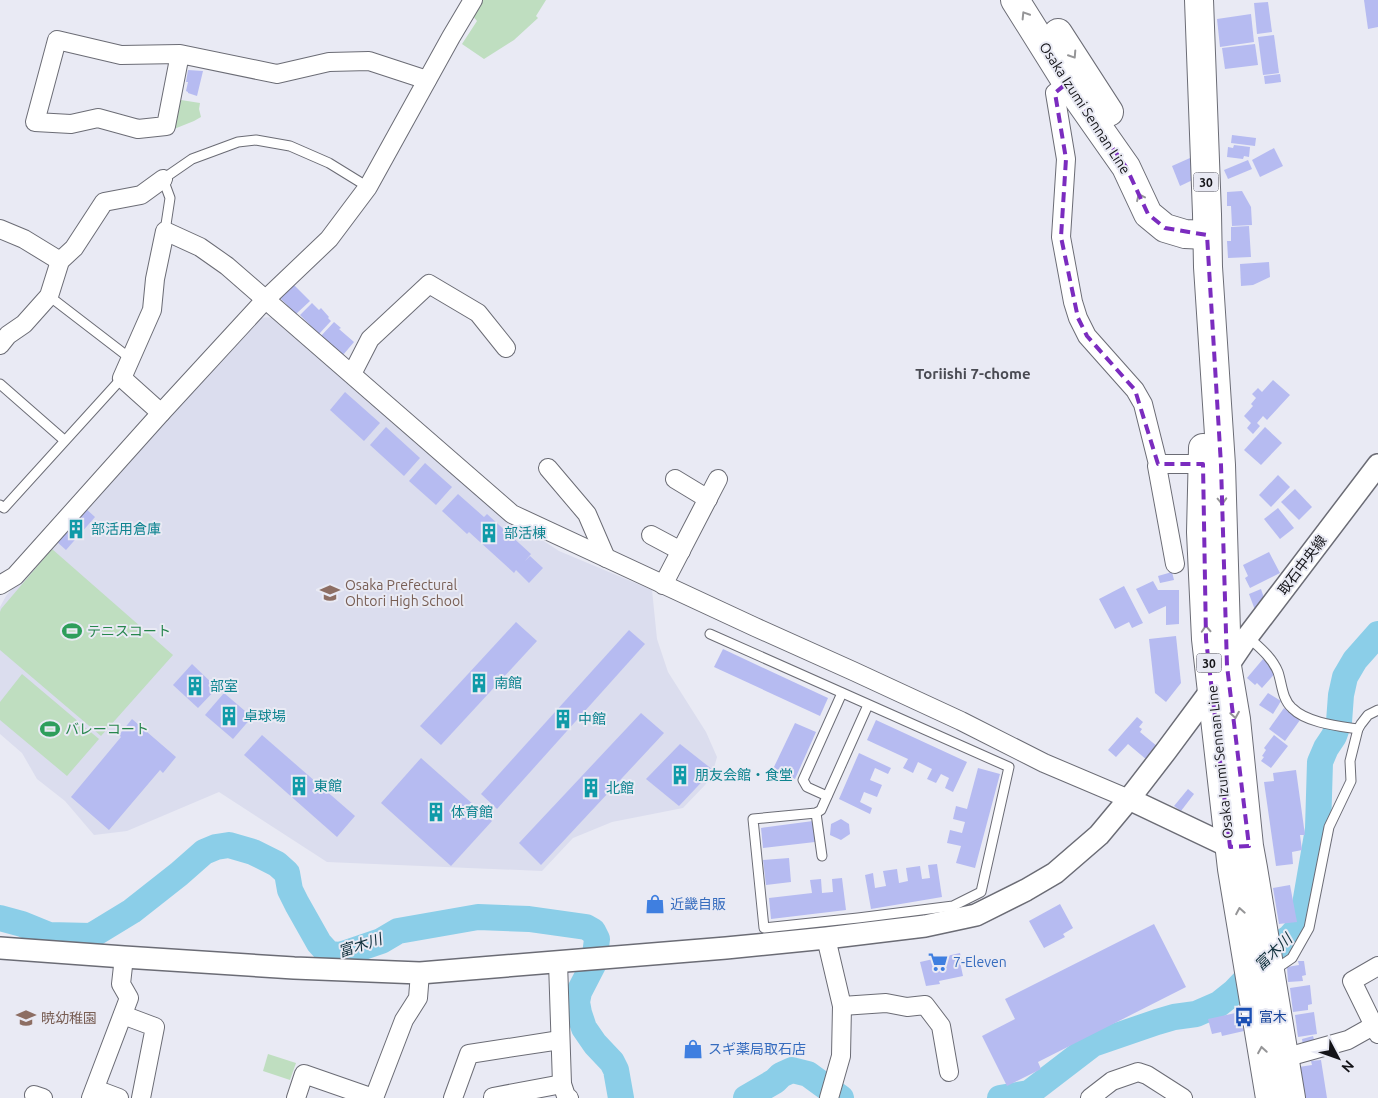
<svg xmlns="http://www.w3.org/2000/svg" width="1378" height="1098" viewBox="0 0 1378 1098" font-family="Ubuntu,'Noto Sans JP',sans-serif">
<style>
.built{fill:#dbddee}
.green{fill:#bfdec0}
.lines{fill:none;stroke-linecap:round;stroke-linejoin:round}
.river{stroke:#8bcee8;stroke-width:26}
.building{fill:#b6bbf1}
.service-casing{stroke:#6b6c75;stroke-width:11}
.minor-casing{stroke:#6b6c75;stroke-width:20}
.tertiary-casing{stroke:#6b6c75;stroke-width:24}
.primary-casing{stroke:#6b6c75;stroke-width:30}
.service{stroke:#fff;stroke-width:9}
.minor{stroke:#fff;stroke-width:18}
.tertiary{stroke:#fff;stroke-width:21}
.primary{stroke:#fff;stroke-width:28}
.oneway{stroke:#959597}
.marked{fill:none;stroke:#7b2cbf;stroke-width:4;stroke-dasharray:10 6;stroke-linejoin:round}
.labels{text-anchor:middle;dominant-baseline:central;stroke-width:4;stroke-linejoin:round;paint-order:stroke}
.shield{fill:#e9eaf4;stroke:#54545a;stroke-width:1}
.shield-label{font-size:12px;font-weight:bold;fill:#141418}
.street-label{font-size:14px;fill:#141418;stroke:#e9eaf4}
.culture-label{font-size:14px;fill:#0d838f;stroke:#e9eaf4;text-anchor:start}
.education-label{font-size:14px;fill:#785e54;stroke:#e9eaf4;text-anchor:start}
.leisure-label{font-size:14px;fill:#27864d;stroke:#e9eaf4;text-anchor:start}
.shop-label{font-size:14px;fill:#366cbe;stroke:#e9eaf4;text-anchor:start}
.transit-label{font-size:14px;fill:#164399;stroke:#e9eaf4;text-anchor:start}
.neighbourhood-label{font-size:15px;font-weight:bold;fill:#4a4b53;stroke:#e9eaf4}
.water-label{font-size:15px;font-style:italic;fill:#10303c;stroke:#e9eaf4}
</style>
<rect width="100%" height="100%" fill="#e9eaf4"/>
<path class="built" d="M278,317L509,523H516L559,551L652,590L657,639L668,672L706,732L717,757L712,775L705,785L683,808L612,822L573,838L542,871L327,862L219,792L127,831L94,835L65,801L37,779L22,753L0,734V607L6,596L25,573L252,318Z"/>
<g class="green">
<path d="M481,0H546L536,16L538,18L514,40L484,59L462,44L477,21L472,15Z"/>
<path d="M181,100L200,103L199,109L201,117L194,121L174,129Z"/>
<path d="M52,549L173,655L101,736L0,650V612L1,609Z"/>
<path d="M22,674L99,739L67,776L0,720V702Z"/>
<path d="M268,1054L296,1063L290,1080L263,1071Z"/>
</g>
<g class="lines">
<g class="river">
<path d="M0,918L22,924L49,935L91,936L132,911L179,874L204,852L216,847L229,845L253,852L277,864L287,873L290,890L297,904L319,943L329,954L340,955L381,941L398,931L478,917L529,919L586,927L593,931L597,939L594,963L579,992L577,1002L579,1013L584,1028L595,1044L612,1062L616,1070L621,1098"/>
<path d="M746,1098L775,1081L781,1075L792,1070L808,1074L841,1098"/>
<path d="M1000,1098L1029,1093L1093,1044L1157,1022L1174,1017L1196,1014L1219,1004L1234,992L1279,945L1290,937L1297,929L1304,910L1318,829L1320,762L1326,748L1334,736L1339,722L1341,695L1345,677L1355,660L1378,634"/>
</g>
</g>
<g class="building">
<path d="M1364,0H1378V27L1368,29Z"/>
<path d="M1268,2L1272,32L1257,34L1254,3Z"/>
<path d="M1251,14L1254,42L1220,47L1217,19Z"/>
<path d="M1274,35L1279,73L1263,75L1258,37Z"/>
<path d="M1255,44L1258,65L1225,69L1222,48Z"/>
<path d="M188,70L203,71L197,96L188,93V92L186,91L188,82H186Z"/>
<path d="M1280,74L1281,82L1265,84L1264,76Z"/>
<path d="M1232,135L1256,138L1255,146L1231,143Z"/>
<path d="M1234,145L1250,147L1249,157L1244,156L1243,159L1227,157L1228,147L1233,148Z"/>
<path d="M1274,148L1283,166L1260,177L1252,160Z"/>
<path d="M1190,158L1199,177L1180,186L1172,166Z"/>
<path d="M1248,160L1252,169L1228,179L1224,170Z"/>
<path d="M1242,191L1251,207L1252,225L1232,226L1231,206H1227V192Z"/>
<path d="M1249,226L1251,257L1228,258L1227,241H1231V227Z"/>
<path d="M1269,262L1270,277L1253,285L1241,286L1240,264Z"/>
<path d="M293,284L310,301L296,314L279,297Z"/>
<path d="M312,303L319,310L321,308L329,317L328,318L331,321L319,334L300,315Z"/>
<path d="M334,322L341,328L339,329L354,342L343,355L321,336Z"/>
<path d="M1273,380L1290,395L1267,420L1263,416L1257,423L1260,426L1253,434L1247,428L1251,423L1244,416L1253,406L1251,404L1256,398L1252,394L1258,388L1262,392Z"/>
<path d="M345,392L380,423L364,441L330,410Z"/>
<path d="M386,427L420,458L404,476L370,445Z"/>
<path d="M1265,427L1282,443L1261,465L1244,450Z"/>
<path d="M425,463L452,487L436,505L409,481Z"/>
<path d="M1278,475L1290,487L1271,507L1259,495Z"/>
<path d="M1295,489L1312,507L1299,520L1281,502Z"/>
<path d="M458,494L484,517L487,514L531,554L525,561L530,556L543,568L529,583L516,570L514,573L469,532L467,534L442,511Z"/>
<path d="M85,508L95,517L66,550L56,541Z"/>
<path d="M1278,508L1294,528L1280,539L1264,519Z"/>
<path d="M1269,552L1280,573L1250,588L1245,578L1248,576L1243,565Z"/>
<path d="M1172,572L1174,580L1160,583L1158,576Z"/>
<path d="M1153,581L1158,590H1179V624L1166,625V606L1149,614L1136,589Z"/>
<path d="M1124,586L1143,623L1132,628L1129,622L1115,629L1099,599Z"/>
<path d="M1261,589L1264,598L1255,610L1249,594Z"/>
<path d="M516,622L537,641L441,745L420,726Z"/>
<path d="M629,630L645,644L497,809L481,794Z"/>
<path d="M1176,636L1181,683L1166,702L1155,693L1149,639Z"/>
<path d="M723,649L828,698L820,716L714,667Z"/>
<path d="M1263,659L1277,671L1262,688L1257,683L1255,685L1247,678Z"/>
<path d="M192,664L217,688L198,708L173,685Z"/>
<path d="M224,693L252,717L233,739L205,715Z"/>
<path d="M1268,693L1281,701L1273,714L1259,705Z"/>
<path d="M1284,708L1300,720L1285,741L1269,729Z"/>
<path d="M641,713L664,733L541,865L519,843Z"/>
<path d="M1137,717L1143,722L1139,727L1142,729L1140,732L1158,747L1147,760L1128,744L1116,757L1108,750Z"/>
<path d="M132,719L176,757L163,773L160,770L109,830L71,797L121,737L119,735Z"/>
<path d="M876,720L967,762L953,792L945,788L949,778L941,774L936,783L927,779L932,769L918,762L913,773L903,768L908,759L867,740Z"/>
<path d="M795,723L816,732L795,779L773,769Z"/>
<path d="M262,735L355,816L337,837L244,755Z"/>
<path d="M1274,735L1288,746L1271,768L1261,761L1264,757L1262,756L1266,750L1264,748Z"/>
<path d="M680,744L713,770L679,806L646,779Z"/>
<path d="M859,753L891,768L888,774L875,768L870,780L882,785L877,797L864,792L860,802L872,808L870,814L839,799Z"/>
<path d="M421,758L492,821L451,866L381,803Z"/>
<path d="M978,768L1000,774L975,868L956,863L961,846L947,843L950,830L962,833L965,822L953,819L956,806L967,809Z"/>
<path d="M1296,770L1305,835H1300L1302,850L1292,852L1293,864L1276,866L1264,782L1274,781L1273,773Z"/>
<path d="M1188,789L1194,794L1181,811L1174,806Z"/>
<path d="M841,819L849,824L850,834L841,840L830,835L831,824Z"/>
<path d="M813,821L815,842L763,848L761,828Z"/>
<path d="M789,858L791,882L766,885L763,860Z"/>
<path d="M937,864L942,897L871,909L865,875L873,873L875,888L886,886L883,871L897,869L899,883L908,881L906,868L920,866L922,879L930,878L928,865Z"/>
<path d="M842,878L846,910L771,919L769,898L812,893L810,880L821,879L822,893L833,892L832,879Z"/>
<path d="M1290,885L1297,922L1279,924L1273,888Z"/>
<path d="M1060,904L1073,928L1063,934L1065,937L1044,948L1029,921Z"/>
<path d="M1154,924L1186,987L1038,1062L1041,1069L1007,1086L982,1036L1015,1019L1005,999Z"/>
<path d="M960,953L962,961L960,962L963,976L939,981L940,984L926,986L920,962Z"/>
<path d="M1298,961H1304L1306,975L1302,976L1303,981L1288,982L1287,967L1299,965Z"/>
<path d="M1310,985L1312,1004L1308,1005V1010L1293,1012L1290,988Z"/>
<path d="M1240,1012L1244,1031L1222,1036L1221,1032L1212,1034L1208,1019Z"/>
<path d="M1314,1012L1317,1034L1298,1037L1295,1015Z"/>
<path d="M1313,1036L1315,1043L1303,1045L1302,1039Z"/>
<path d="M1321,1060L1327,1098H1304L1299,1067L1312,1065L1311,1061Z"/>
</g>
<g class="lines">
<defs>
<g id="service">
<path d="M165,231L170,198L163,179L192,159L238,142L256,140L290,146L329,163L368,187"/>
<path d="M49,296L131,359"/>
<path d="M0,384L64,440"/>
<path d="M0,505L4,508L122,378"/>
<path d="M710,634L1009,767L981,892L953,906L858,918L764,928L753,819L816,813L821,810L868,705"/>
<path d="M1248,637C1259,647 1272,657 1278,672C1282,684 1282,699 1292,708C1307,723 1338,726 1358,729"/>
<path d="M827,796L807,787L803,780L842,693"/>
<path d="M816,813L822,856"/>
<path d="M1273,971L1292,958L1309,928L1329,827L1351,781L1350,761L1358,729L1361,724L1368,715L1378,710"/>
</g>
<g id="minor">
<path d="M180,54L166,126L138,129L98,118L71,124L35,122L57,40L121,55L180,54L277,74L329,62L369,61L427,80"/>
<path d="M1067,83L1055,93L1066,159L1061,237L1073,302L1078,318L1087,336L1135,390L1143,404L1158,464L1157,466L1175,564"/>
<path d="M0,229L24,239L60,261"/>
<path d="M0,345L8,335L24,324L49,296L60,261L74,248L104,202L141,195L163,179"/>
<path d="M352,374L370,339L429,284L478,313L506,348"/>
<path d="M161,413L122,378L152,310L155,279L165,231L200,247L227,266L512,514L755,627L853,671L961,721L1044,763L1129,799"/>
<path d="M1158,464H1213"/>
<path d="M548,468L587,514L606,558"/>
<path d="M675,479L708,499"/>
<path d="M651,535L681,551"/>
<path d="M0,585L15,576L161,413L266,299L329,239L368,187L451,37L473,0"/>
<path d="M663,585L718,479"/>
<path d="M826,938L842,1006L841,1056L829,1098"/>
<path d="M558,962L562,1084L566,1096L569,1098"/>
<path d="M1378,966L1352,981L1378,1034"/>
<path d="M842,1006L886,1003L907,1007L925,1005L941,1026L949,1072"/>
<path d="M123,1015L155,1027L141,1098"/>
<path d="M1284,1058L1348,1040L1373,1026"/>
<path d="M95,1089L119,1098"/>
<path d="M34,1095L43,1098"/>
<path d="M91,1098L129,998L121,984L124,957"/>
<path d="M296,1098L304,1074L373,1098"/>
<path d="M374,1098L404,1020L418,998L420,973"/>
<path d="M453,1098L469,1054L560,1040"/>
<path d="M493,1098V1097L562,1084"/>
<path d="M1090,1098L1112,1081L1138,1072L1147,1075L1183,1098"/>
</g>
<g id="tertiary">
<path d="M1129,799L1230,847H1243"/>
<path d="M0,948L124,957L294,968L420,973L726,948L826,938L925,926L976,915L1026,890L1055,873L1099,835L1129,799L1166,751L1212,689L1248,636L1378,465"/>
</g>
<g id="primary">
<path d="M1015,0L1067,83L1126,167L1148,214L1165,228L1185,234L1207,235"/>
<path d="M1199,0L1207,214L1208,267L1221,465L1227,666L1236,719L1249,846L1253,868L1291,1098"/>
<path d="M1058,33L1109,112"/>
<path d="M1203,448L1201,532L1206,639L1232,869L1270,1098"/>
</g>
</defs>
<use href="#service" class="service-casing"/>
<use href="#minor" class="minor-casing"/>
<use href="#tertiary" class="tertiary-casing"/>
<use href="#primary" class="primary-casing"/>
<use href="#service" class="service"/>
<use href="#minor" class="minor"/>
<use href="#tertiary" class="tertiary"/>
<use href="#primary" class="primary"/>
</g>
<defs><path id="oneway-chevron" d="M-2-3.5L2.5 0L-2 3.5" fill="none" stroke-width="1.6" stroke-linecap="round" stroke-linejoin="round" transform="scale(1.25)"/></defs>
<g class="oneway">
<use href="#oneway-chevron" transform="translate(1025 15) rotate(-122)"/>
<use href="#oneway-chevron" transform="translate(1073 55) rotate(57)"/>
<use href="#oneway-chevron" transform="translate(1140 197) rotate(-115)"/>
<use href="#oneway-chevron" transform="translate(1222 501) rotate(88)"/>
<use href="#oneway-chevron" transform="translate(1206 629) rotate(-93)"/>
<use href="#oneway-chevron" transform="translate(1235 715) rotate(81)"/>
<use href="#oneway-chevron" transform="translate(1240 911) rotate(-100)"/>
<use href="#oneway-chevron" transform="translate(1262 1050) rotate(-99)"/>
</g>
<path class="marked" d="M1067,83L1126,167L1148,214L1165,228L1207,235L1221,465L1227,666L1249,846L1230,847L1206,639L1203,464H1158L1135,390L1087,336L1078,318L1061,237L1066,159L1055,93Z"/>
<defs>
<symbol id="building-bare" viewBox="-9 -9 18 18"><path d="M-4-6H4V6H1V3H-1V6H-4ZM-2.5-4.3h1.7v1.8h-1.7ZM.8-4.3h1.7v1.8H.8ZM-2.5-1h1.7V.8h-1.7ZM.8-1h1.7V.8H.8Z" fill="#0f9aa8" stroke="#e9eaf4" stroke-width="2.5" paint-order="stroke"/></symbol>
<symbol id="school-bare" viewBox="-9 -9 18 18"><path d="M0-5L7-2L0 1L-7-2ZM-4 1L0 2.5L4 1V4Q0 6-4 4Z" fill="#8d6e63" stroke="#e9eaf4" stroke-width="2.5" paint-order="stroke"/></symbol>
<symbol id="stadium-bare" viewBox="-9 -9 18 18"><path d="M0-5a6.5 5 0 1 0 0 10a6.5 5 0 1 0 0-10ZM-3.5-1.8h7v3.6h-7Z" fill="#2e9e5b" stroke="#e9eaf4" stroke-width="2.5" paint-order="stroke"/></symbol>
<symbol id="shop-bare" viewBox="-9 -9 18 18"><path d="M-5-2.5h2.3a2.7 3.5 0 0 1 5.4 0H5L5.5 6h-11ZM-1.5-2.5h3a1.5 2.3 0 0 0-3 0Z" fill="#3f7fe0" stroke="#e9eaf4" stroke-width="2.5" paint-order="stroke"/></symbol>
<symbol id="supermarket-bare" viewBox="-9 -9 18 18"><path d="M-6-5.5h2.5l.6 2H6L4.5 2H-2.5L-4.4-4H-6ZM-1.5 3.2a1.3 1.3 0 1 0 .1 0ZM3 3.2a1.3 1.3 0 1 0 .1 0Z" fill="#3f7fe0" stroke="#e9eaf4" stroke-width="2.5" paint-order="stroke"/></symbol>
<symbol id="bus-bare" viewBox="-9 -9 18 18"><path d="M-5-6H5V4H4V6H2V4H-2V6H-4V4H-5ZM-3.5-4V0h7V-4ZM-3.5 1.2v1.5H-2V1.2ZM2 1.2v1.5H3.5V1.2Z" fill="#1a4fb4" stroke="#e9eaf4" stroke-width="2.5" paint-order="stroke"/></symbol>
</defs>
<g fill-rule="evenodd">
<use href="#building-bare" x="62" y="515" width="28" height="28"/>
<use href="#building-bare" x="475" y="519" width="28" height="28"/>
<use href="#school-bare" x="316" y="579" width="28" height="28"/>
<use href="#stadium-bare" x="58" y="617" width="28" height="28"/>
<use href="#building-bare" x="465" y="669" width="28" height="28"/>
<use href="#building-bare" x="181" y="672" width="28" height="28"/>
<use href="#building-bare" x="215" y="702" width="28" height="28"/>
<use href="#building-bare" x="549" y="705" width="28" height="28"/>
<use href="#stadium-bare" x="36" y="715" width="28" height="28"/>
<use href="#building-bare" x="666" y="761" width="28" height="28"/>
<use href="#building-bare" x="285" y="772" width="28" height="28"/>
<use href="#building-bare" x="577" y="774" width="28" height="28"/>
<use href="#building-bare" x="422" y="798" width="28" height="28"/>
<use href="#shop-bare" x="641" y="890" width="28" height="28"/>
<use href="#supermarket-bare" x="924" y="948" width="28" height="28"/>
<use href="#bus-bare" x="1230" y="1003" width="28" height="28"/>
<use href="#school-bare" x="12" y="1004" width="28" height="28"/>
<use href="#shop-bare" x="679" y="1035" width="28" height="28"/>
</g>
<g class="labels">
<g class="shield">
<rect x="1193.5" y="172.5" width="25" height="19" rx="4"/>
<rect x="1196.5" y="653.5" width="25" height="19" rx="4"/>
</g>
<g class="shield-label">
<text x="1206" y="182">30</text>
<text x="1209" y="663">30</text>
</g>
<g class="street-label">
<text transform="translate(1085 108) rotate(57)">Osaka Izumi Sennan Line</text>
<text transform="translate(1302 565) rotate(-53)">取石中央線</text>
<text transform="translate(1220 762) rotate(-96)">Osaka Izumi Sennan Line</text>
</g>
<g class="culture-label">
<text x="91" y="529">部活用倉庫</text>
<text x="504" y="533">部活棟</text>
<text x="494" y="683">南館</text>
<text x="210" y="686">部室</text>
<text x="244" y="716">卓球場</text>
<text x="578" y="719">中館</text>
<text x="695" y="775">朋友会館・食堂</text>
<text x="314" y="786">東館</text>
<text x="606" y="788">北館</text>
<text x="451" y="812">体育館</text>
</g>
<g class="education-label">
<text x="345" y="585">Osaka Prefectural<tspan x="345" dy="16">Ohtori High School</tspan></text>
<text x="41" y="1018">暁幼稚園</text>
</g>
<g class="leisure-label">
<text x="87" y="631">テニスコート</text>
<text x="65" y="729">バレーコート</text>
</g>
<g class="shop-label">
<text x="670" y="904">近畿自販</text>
<text x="953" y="962">7-Eleven</text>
<text x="708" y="1049">スギ薬局取石店</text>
</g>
<g class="transit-label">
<text x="1259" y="1017">富木</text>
</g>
<g class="neighbourhood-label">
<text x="973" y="373">Toriishi 7-chome</text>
</g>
<g class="water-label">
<text transform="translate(360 945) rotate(-18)">富木川</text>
<text transform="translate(1273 952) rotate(-44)">富木川</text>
</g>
</g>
<g transform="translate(1338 1058) rotate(131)" stroke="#e9eaf4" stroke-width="4" paint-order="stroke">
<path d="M0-4L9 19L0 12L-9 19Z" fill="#141418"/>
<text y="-8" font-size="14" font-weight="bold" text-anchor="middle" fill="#141418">N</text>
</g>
</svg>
